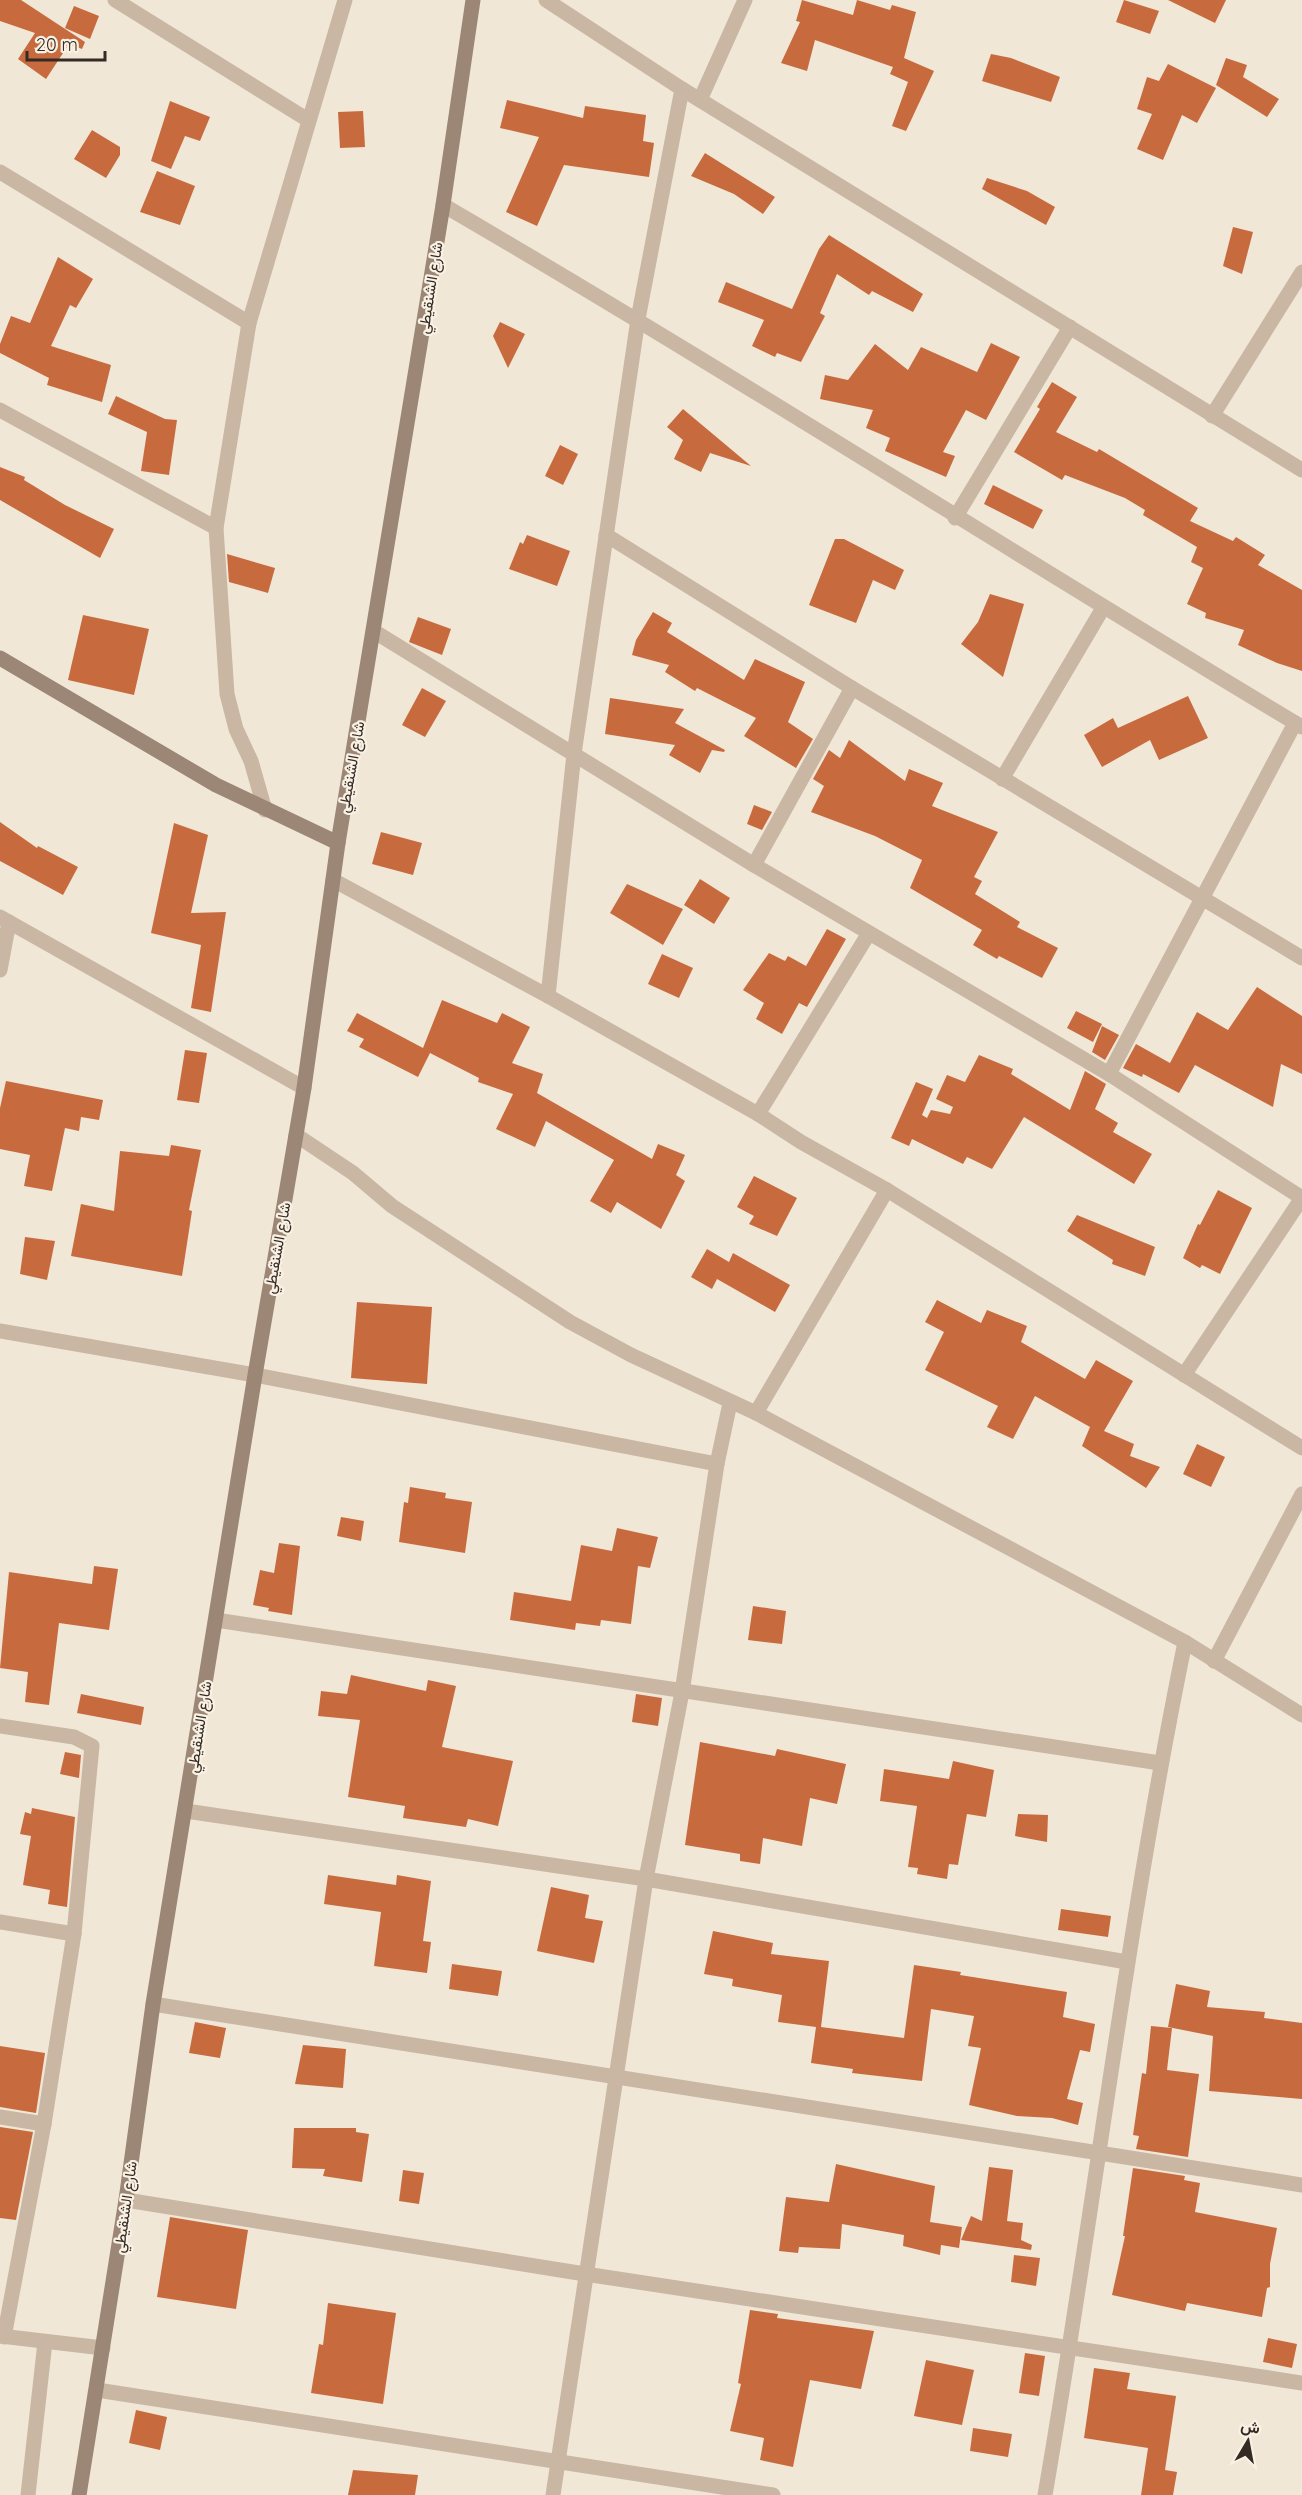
<svg xmlns="http://www.w3.org/2000/svg" width="1302" height="2495" viewBox="0 0 1302 2495" font-family="Quicksand,Vazirmatn,sans-serif">
<style>
.building{fill:#c76b3f}
.lines{fill:none;stroke-linecap:round;stroke-linejoin:round}
.street{stroke:#c9b7a3;stroke-width:15}
.secondary{stroke:#9c8675;stroke-width:15}
.labels{text-anchor:middle;dominant-baseline:central;stroke-width:4.5;stroke-linejoin:round;paint-order:stroke}
.street-label{font-size:15px;fill:#342b25;stroke:#f9f1e3}
</style>
<rect width="100%" height="100%" fill="#f1e7d7"/>
<g class="building">
<path d="M0,0H21L85,42L82,49L69,44L46,79L18,59L35,33L0,21Z"/>
<path d="M802,0L853,15L857,0L890,10L892,5L916,12L904,58L934,71L906,131L892,126L908,82L890,74L893,67L815,40L807,71L781,63L800,22L796,21Z"/>
<path d="M1124,0L1159,11L1150,34L1116,22Z"/>
<path d="M1168,0H1226L1215,23Z"/>
<path d="M74,6L99,16L90,39L65,28Z"/>
<path d="M991,54L1011,58L1060,77L1051,102L982,81Z"/>
<path d="M1226,58L1247,65L1243,77L1279,99L1267,117L1216,85Z"/>
<path d="M1168,64L1216,88L1197,123L1182,115L1163,160L1137,149L1152,114L1137,109L1147,77L1159,81Z"/>
<path d="M507,100L583,118L585,106L646,115L643,141L654,143L649,177L564,165L537,226L506,212L539,137L500,128Z"/>
<path d="M170,101L210,117L200,141L185,136L171,169L151,161Z"/>
<path d="M363,111L365,147L340,148L338,112Z"/>
<path d="M92,130L120,147V155L106,178L74,159Z"/>
<path d="M705,153L775,197L763,214L734,194L691,176Z"/>
<path d="M157,171L195,186L180,225L140,212Z"/>
<path d="M987,178L1027,191L1055,207L1046,225L982,189Z"/>
<path d="M1233,227L1253,232L1242,274L1223,266Z"/>
<path d="M829,235L923,294L913,312L872,291L869,295L837,274L820,313L825,316L801,362L777,353L775,357L752,346L764,320L718,302L726,282L792,309L819,249Z"/>
<path d="M58,257L93,279L76,308L70,305L51,346L111,365L102,402L47,385L49,378L0,353V344L11,316L30,323Z"/>
<path d="M500,322L525,334L508,368L493,336Z"/>
<path d="M991,343L1020,357L986,420L966,410L943,452L955,456L946,477L885,451L890,438L866,428L873,410L820,399L825,375L848,380L875,344L908,370L921,347L977,372Z"/>
<path d="M1052,382L1077,397L1056,432L1097,452L1099,449L1198,508L1190,521L1233,541L1236,537L1265,555L1258,565L1302,590V671L1277,663L1238,645L1244,630L1205,618L1206,613L1187,604L1203,568L1191,562L1197,547L1143,515L1145,510L1125,498L1065,475L1062,480L1014,452L1040,409L1037,407Z"/>
<path d="M116,396L165,419L177,420L169,475L141,471L147,432L108,414Z"/>
<path d="M683,409L751,466L710,453L701,472L674,459L683,440L667,427Z"/>
<path d="M560,445L578,454L563,485L545,476Z"/>
<path d="M0,467L25,477L24,480L65,505L114,529L100,558L0,500Z"/>
<path d="M993,485L1043,510L1033,529L984,504Z"/>
<path d="M527,535L570,551L557,586L509,569L520,542L523,544Z"/>
<path d="M835,539H844L904,570L895,590L873,580L856,623L809,605Z"/>
<path d="M227,554L275,568L268,593L229,582Z"/>
<path d="M990,594L1024,604L1003,677L961,644L978,622Z"/>
<path d="M653,612L672,623L667,632L744,680L755,659L805,682L788,722L813,739L796,768L744,736L756,718L697,688L695,691L665,672L669,665L632,655L636,640Z"/>
<path d="M83,615L149,629L134,695L68,680Z"/>
<path d="M418,617L451,629L442,655L409,642Z"/>
<path d="M422,688L446,701L425,737L402,725Z"/>
<path d="M1188,696L1208,738L1159,760L1150,740L1102,767L1084,735L1113,718L1118,728Z"/>
<path d="M610,698L684,709L675,723L725,750L724,752L712,750L700,773L669,755L675,745L605,734Z"/>
<path d="M849,740L905,781L909,769L943,783L932,806L998,832L974,877L982,881L975,894L1020,922L1017,927L1058,948L1042,978L999,956L997,959L973,945L982,930L910,888L922,860L875,836L811,812L824,786L813,779L829,750L840,758Z"/>
<path d="M754,805L772,812L762,830L747,824Z"/>
<path d="M0,822L37,848L38,846L78,867L63,895L0,861Z"/>
<path d="M174,823L208,835L191,913L226,912L211,1012L191,1008L201,945L151,933Z"/>
<path d="M381,832L422,843L413,875L372,864Z"/>
<path d="M700,879L730,898L714,924L684,905Z"/>
<path d="M627,884L683,909L663,945L610,913Z"/>
<path d="M827,929L846,939L807,1007L799,1003L782,1034L756,1019L764,1003L743,990L769,953L785,961L788,956L806,966Z"/>
<path d="M662,954L693,968L679,998L648,984Z"/>
<path d="M1257,987L1302,1016V1074L1281,1064L1273,1107L1195,1065L1179,1093L1143,1074L1142,1077L1123,1068L1136,1044L1170,1063L1197,1012L1228,1030Z"/>
<path d="M442,1000L497,1023L502,1013L530,1027L512,1063L543,1074L537,1093L652,1159L658,1144L685,1155L676,1175L685,1181L661,1229L617,1202L611,1213L590,1201L614,1160L546,1121L535,1147L496,1129L513,1094L478,1082L479,1078L430,1053L418,1077L359,1047L364,1039L347,1031L357,1013L423,1048Z"/>
<path d="M1076,1011L1102,1024L1093,1042L1067,1028Z"/>
<path d="M1102,1026L1119,1035L1105,1060L1092,1052Z"/>
<path d="M185,1050L207,1053L199,1103L177,1100Z"/>
<path d="M979,1055L1013,1069L1011,1074L1070,1110L1085,1071L1106,1084L1095,1109L1118,1123L1113,1132L1152,1154L1134,1184L1024,1117L992,1169L967,1157L963,1164L912,1139L909,1146L891,1138L916,1082L933,1089L922,1115L927,1118L931,1110L950,1114L953,1107L936,1099L947,1075L965,1082Z"/>
<path d="M6,1081L103,1100L99,1120L81,1117L79,1131L65,1128L52,1191L24,1186L30,1155L0,1149V1108Z"/>
<path d="M171,1145L201,1150L189,1210L192,1211L182,1276L71,1256L81,1204L114,1211L120,1151L169,1156Z"/>
<path d="M754,1176L797,1198L777,1236L749,1224L754,1216L737,1207Z"/>
<path d="M1218,1190L1252,1208L1220,1274L1202,1265L1200,1268L1183,1258L1198,1224L1200,1225Z"/>
<path d="M1077,1215L1155,1247L1145,1276L1112,1264L1113,1260L1067,1231Z"/>
<path d="M25,1237L55,1241L47,1280L20,1274Z"/>
<path d="M707,1249L729,1262L733,1253L790,1285L775,1312L717,1279L712,1289L691,1277Z"/>
<path d="M937,1300L981,1323L987,1310L1027,1326L1021,1342L1085,1379L1096,1360L1133,1381L1104,1431L1134,1444L1130,1456L1160,1467L1146,1488L1082,1446L1090,1427L1035,1396L1013,1439L987,1427L998,1406L925,1370L944,1332L925,1322Z"/>
<path d="M357,1302L432,1307L427,1384L351,1378Z"/>
<path d="M1197,1444L1225,1457L1211,1487L1183,1474Z"/>
<path d="M410,1487L446,1493L445,1498L472,1502L465,1553L399,1542L404,1502L408,1503Z"/>
<path d="M341,1517L364,1521L361,1541L337,1536Z"/>
<path d="M617,1528L658,1537L650,1568L638,1566L631,1624L601,1620L600,1626L576,1623L575,1630L510,1620L514,1592L571,1601L581,1545L612,1551Z"/>
<path d="M279,1543L300,1546L292,1615L268,1611L269,1608L253,1605L260,1570L274,1573Z"/>
<path d="M94,1566L118,1569L109,1630L59,1623L49,1705L25,1702L28,1672L0,1668L9,1572L92,1584Z"/>
<path d="M753,1606L786,1611L782,1644L748,1640Z"/>
<path d="M351,1675L426,1691L428,1680L456,1686L442,1747L513,1761L498,1826L468,1819L466,1827L403,1818L405,1806L348,1797L360,1720L318,1716L321,1691L347,1694Z"/>
<path d="M81,1694L144,1707L141,1725L77,1713Z"/>
<path d="M636,1694L662,1698L658,1726L632,1722Z"/>
<path d="M700,1742L775,1756L777,1749L846,1764L837,1804L810,1798L802,1846L763,1838L760,1864L740,1861V1854L685,1845Z"/>
<path d="M65,1752L81,1755L79,1778L60,1774Z"/>
<path d="M953,1761L994,1770L986,1817L967,1814L958,1865L949,1864L947,1879L917,1874L918,1868L908,1867L917,1806L880,1801L884,1769L949,1779Z"/>
<path d="M32,1808L75,1817L67,1907L48,1904L50,1890L23,1885L31,1836L20,1834L25,1812L31,1814Z"/>
<path d="M1018,1814L1048,1815L1047,1842L1015,1836Z"/>
<path d="M328,1875L396,1885L397,1875L431,1881L423,1941L431,1942L427,1973L374,1966L381,1912L324,1904Z"/>
<path d="M551,1887L589,1895L585,1918L603,1921L594,1963L537,1951Z"/>
<path d="M1061,1909L1111,1916L1108,1937L1058,1930Z"/>
<path d="M713,1931L773,1943L771,1954L829,1961L821,2027L904,2038L914,1965L961,1972L960,1975L1067,1992L1063,2017L1095,2024L1090,2052L1080,2050L1067,2099L1083,2103L1078,2125L1052,2118L1017,2116L969,2105L981,2048L968,2046L974,2016L931,2009L922,2081L852,2073L853,2069L811,2063L816,2027L778,2022L782,1995L732,1986L733,1979L704,1974Z"/>
<path d="M452,1964L502,1971L498,1996L449,1989Z"/>
<path d="M1176,1984L1210,1991L1207,2007L1265,2012L1264,2018L1302,2023V2099L1209,2091L1213,2036L1168,2027Z"/>
<path d="M195,2022L226,2028L220,2058L189,2053Z"/>
<path d="M1151,2026L1172,2028L1167,2070L1199,2074L1188,2157L1136,2149L1139,2136L1133,2135L1142,2073L1146,2074Z"/>
<path d="M303,2045L346,2049L343,2088L295,2084Z"/>
<path d="M0,2046L45,2053L36,2113L0,2107Z"/>
<path d="M0,2127L33,2132L16,2220L0,2218Z"/>
<path d="M294,2128H356V2132L369,2134L362,2182L323,2176L325,2169L292,2168Z"/>
<path d="M836,2164L935,2186L930,2222L962,2227L959,2248L941,2245L940,2255L903,2246L904,2235L842,2224L840,2249L799,2247L798,2253L779,2251L786,2197L829,2202Z"/>
<path d="M989,2167L1013,2170L1007,2221L1023,2223L1021,2240L1032,2245L1031,2250L961,2240L971,2216L982,2221Z"/>
<path d="M1133,2168L1185,2176L1184,2180L1200,2183L1195,2212L1277,2228L1270,2264V2287L1267,2288L1262,2317L1187,2303L1185,2311L1112,2295L1125,2236H1123Z"/>
<path d="M403,2170L424,2173L419,2204L399,2201Z"/>
<path d="M170,2217L248,2230L236,2309L157,2297Z"/>
<path d="M1014,2255L1040,2258L1036,2286L1011,2282Z"/>
<path d="M328,2303L396,2313L383,2404L311,2393L319,2344L323,2345Z"/>
<path d="M750,2310L778,2314L777,2318L874,2331L861,2389L810,2380L793,2467L760,2460L764,2438L730,2431L741,2384L738,2383Z"/>
<path d="M1268,2338L1297,2344L1292,2368L1263,2362Z"/>
<path d="M1025,2353L1045,2356L1039,2396L1019,2393Z"/>
<path d="M926,2360L974,2370L962,2425L914,2416Z"/>
<path d="M1094,2368L1130,2373L1127,2389L1176,2396L1165,2470L1177,2472L1173,2495H1141L1148,2448L1084,2438Z"/>
<path d="M136,2410L167,2417L160,2450L129,2443Z"/>
<path d="M973,2428L1012,2434L1008,2457L970,2451Z"/>
<path d="M353,2470L418,2475L415,2495H348Z"/>
</g>
<g class="lines">
<g class="street">
<path d="M115,0L308,120"/>
<path d="M546,0L682,89L1302,470"/>
<path d="M700,100L745,0"/>
<path d="M0,172L249,323"/>
<path d="M443,205C733,374 1015,555 1302,727"/>
<path d="M0,410L216,528"/>
<path d="M1212,416L1302,272"/>
<path d="M955,518L1070,327"/>
<path d="M606,535L852,688L1302,958"/>
<path d="M375,632L754,865L1109,1074L1302,1198"/>
<path d="M1002,779L1103,608"/>
<path d="M265,810L251,761L236,729L227,694L216,528L249,323L345,0"/>
<path d="M754,865L852,688"/>
<path d="M333,880L548,996L758,1114L801,1142L887,1190L1302,1448"/>
<path d="M0,917L304,1088"/>
<path d="M0,970L9,922"/>
<path d="M548,996L574,754L638,319L682,89"/>
<path d="M1109,1074L1295,723"/>
<path d="M758,1114L869,933"/>
<path d="M296,1135L353,1173L392,1206L570,1322L631,1355L756,1413L1185,1642L1302,1715"/>
<path d="M0,1331L255,1375L717,1464"/>
<path d="M1184,1375L1302,1198"/>
<path d="M756,1413L887,1190"/>
<path d="M216,1620L1160,1763"/>
<path d="M1214,1661L1302,1494"/>
<path d="M0,1726L74,1737L92,1746L74,1934L44,2124L4,2337"/>
<path d="M186,1811L646,1879L1127,1962"/>
<path d="M0,1922L74,1934"/>
<path d="M153,2004L1302,2185"/>
<path d="M0,2117L44,2124"/>
<path d="M126,2200L585,2274L1302,2383"/>
<path d="M0,2336L103,2348"/>
<path d="M97,2390L773,2495"/>
<path d="M28,2495L45,2342"/>
<path d="M553,2495L646,1879L682,1692L717,1464L730,1403"/>
<path d="M1045,2495C1094,2211 1127,1925 1185,1642"/>
</g>
<g class="secondary">
<path d="M0,658L216,785L338,843"/>
<path d="M79,2495L126,2200L153,2004L255,1375L304,1088L338,843L443,205L473,0"/>
</g>
</g>
<g class="labels">
<g class="street-label">
<text transform="translate(430 288) rotate(-81)">شارع الشنقيطي</text>
<text transform="translate(351 767) rotate(-80)">شارع الشنقيطي</text>
<text transform="translate(277 1248) rotate(-80)">شارع الشنقيطي</text>
<text transform="translate(199 1727) rotate(-81)">شارع الشنقيطي</text>
<text transform="translate(125 2207) rotate(-82)">شارع الشنقيطي</text>
</g>
</g>
<g transform="translate(1248 2441) rotate(10)" stroke="#f9f1e3" stroke-width="4.5" paint-order="stroke">
<path d="M0-4.5L10 22L0 15L-10 22Z" fill="#342b25"/>
<text y="-9" font-size="16" font-weight="bold" text-anchor="middle" fill="#342b25">ش</text>
</g>
<path d="M27 51v9h78v-9" fill="none" stroke="#342b25" stroke-width="3"/>
<text x="36" y="51" font-size="18" fill="#342b25" stroke="#f9f1e3" stroke-width="4.5" paint-order="stroke">20 m</text>
</svg>
